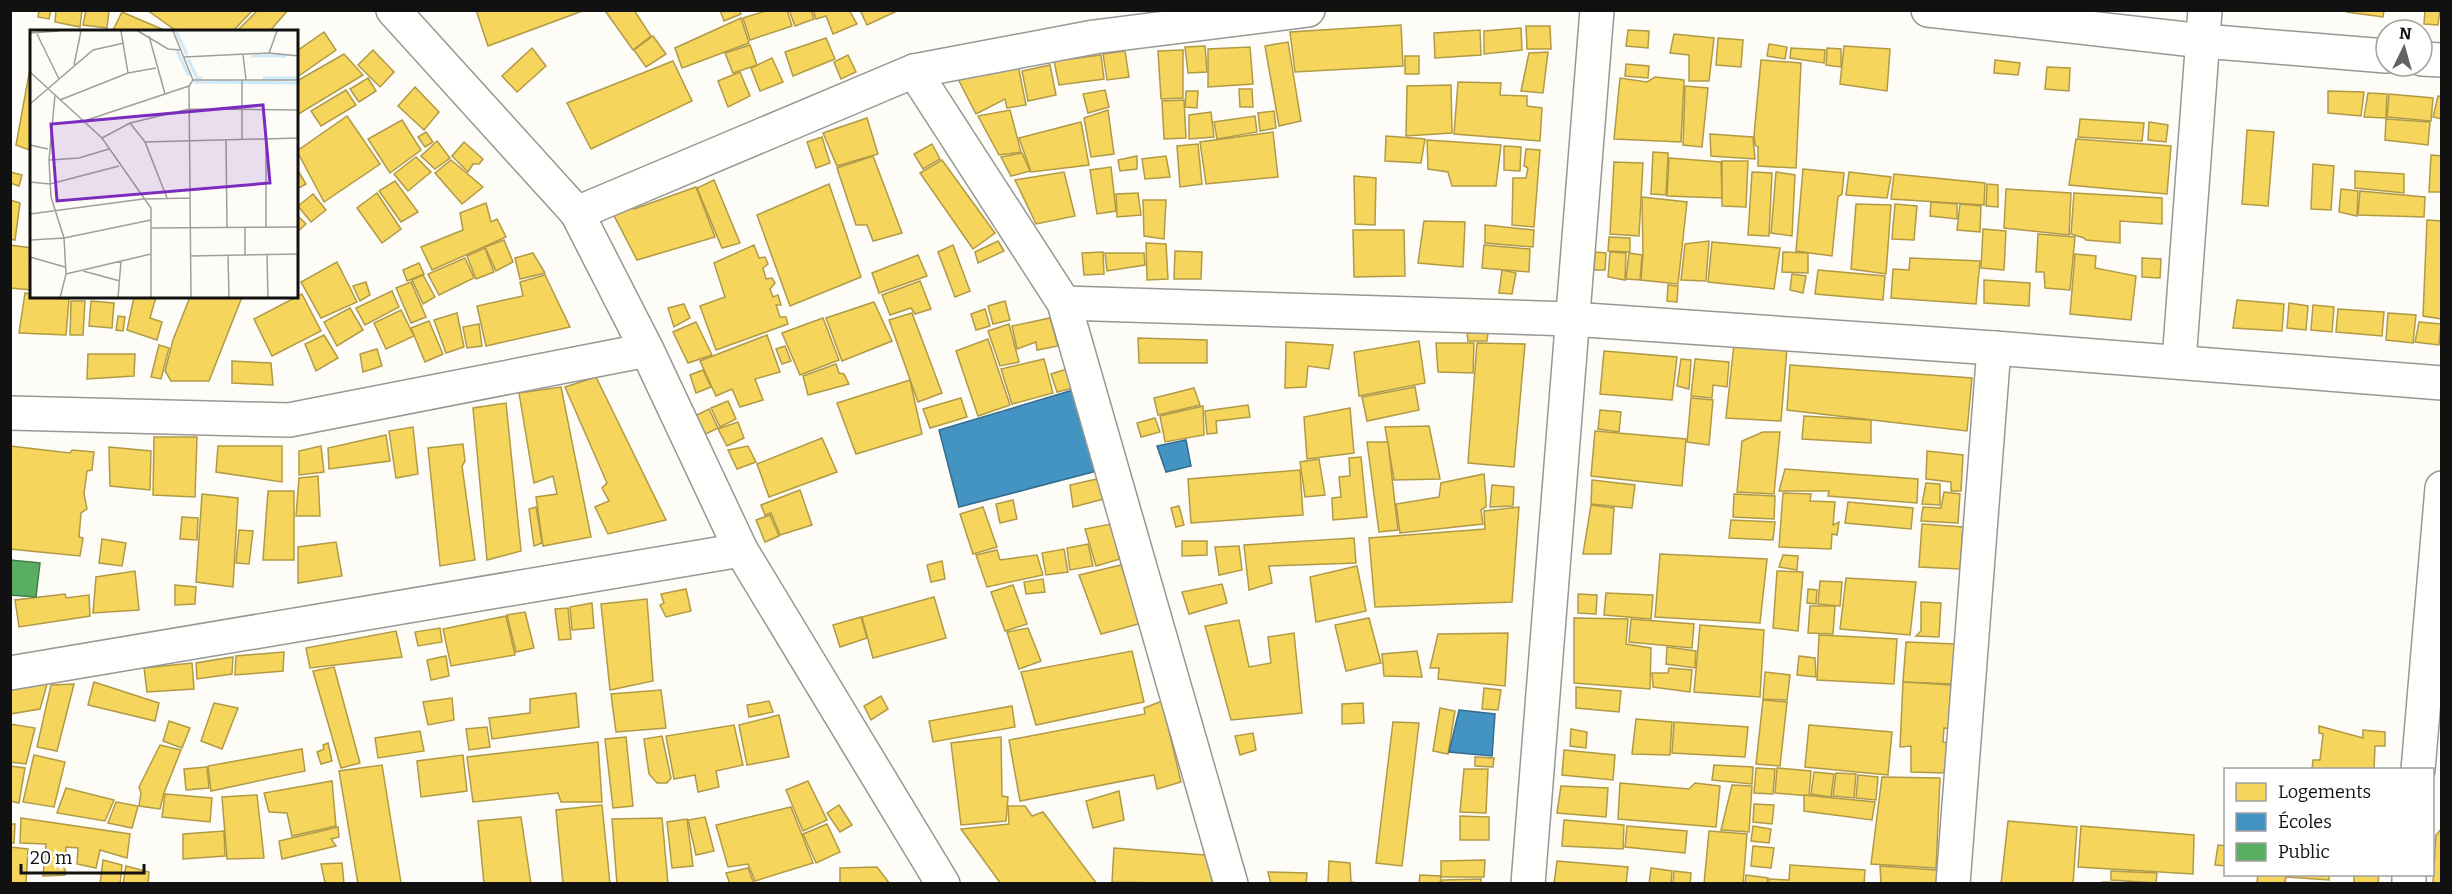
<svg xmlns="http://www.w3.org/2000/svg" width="2452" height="894" viewBox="0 0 2452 894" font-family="Bitter,serif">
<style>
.homes{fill:#f6d55c;stroke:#b19a46;stroke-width:1.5}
.schools{fill:#4393c3;stroke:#346c8e;stroke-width:1.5}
.public{fill:#5aae61;stroke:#447f49;stroke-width:1.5}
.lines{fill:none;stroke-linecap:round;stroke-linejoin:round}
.minor-casing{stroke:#979795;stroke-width:36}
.minor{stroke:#fffffe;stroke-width:33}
.inset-river{fill:none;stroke:#cde8f7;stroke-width:3}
.inset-road{fill:none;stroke:#9f9e9b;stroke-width:1.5}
.view{fill:#7b2cbf;fill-opacity:0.15;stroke:#7b2cbf;stroke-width:3}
.inset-edge{fill:none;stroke:#111;stroke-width:3}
</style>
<rect width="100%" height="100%" fill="#fdfcf7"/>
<g class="homes">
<path d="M39,10H51L49,19L38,17Z"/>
<path d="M56,10H82L80,27L55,22Z"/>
<path d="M86,10H109L107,28L83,25Z"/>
<path d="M147,10H253L232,32H178Z"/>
<path d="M258,10H288L269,32H236Z"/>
<path d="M476,10H585L488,46Z"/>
<path d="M611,10H634L651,36L633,50L606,12Z"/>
<path d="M720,10H739L741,14L724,21Z"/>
<path d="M769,10H787L792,26L750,40L743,18Z"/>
<path d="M789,10H811L814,19L795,26Z"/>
<path d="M813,10H849L857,24L833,34L826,16L816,19Z"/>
<path d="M860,10H899L867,25Z"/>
<path d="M2347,10H2384L2383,17L2347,12Z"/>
<path d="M2425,10H2440L2438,25L2424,24Z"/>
<path d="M122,12L164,30L115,32L113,30Z"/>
<path d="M741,18L749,43L682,68L675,48Z"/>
<path d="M1401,25L1403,66L1295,72L1290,32Z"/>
<path d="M1526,26H1550L1551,49H1527Z"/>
<path d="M1521,28L1522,50L1484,54V31Z"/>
<path d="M1480,30L1481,55L1435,58L1434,33Z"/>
<path d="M1628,30L1649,31L1648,48L1626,46Z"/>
<path d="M324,32L336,50L297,77V51Z"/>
<path d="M1674,34L1714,38L1709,81H1689V55L1670,53Z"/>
<path d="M653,36L666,54L646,67L634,50Z"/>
<path d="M826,38L835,59L793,76L785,52Z"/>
<path d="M1718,38L1743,40L1741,67L1716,65Z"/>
<path d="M1288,42L1301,121L1279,126L1265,46Z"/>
<path d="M1769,44L1787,47L1785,59L1767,56Z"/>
<path d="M750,45L757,65L733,73L725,53Z"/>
<path d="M1205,46L1207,72L1188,73L1185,47Z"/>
<path d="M1844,46L1890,49L1887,91L1840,84Z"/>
<path d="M1250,47L1253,84L1208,87V49Z"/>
<path d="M532,48L546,66L517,92L502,76Z"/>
<path d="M1791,48L1825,50L1824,63L1790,58Z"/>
<path d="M1827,48L1841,49V67L1826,65Z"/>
<path d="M373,50L394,72L380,87L358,65Z"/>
<path d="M1183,50V98L1161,99L1158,51Z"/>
<path d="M1125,51L1129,77L1107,80L1103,54Z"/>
<path d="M1548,52L1543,93L1521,91L1529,53Z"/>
<path d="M344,54L363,75L297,115V81Z"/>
<path d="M848,55L856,72L841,79L834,62Z"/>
<path d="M1101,55L1104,79L1059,85L1054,61Z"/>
<rect x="1405" y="56" width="14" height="18"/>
<path d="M772,58L783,82L760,91L751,68Z"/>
<path d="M1017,60L1026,105L1007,108L1005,99L976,114L957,77Z"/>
<path d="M1761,60L1801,63L1796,168L1758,166V147L1755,145L1754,135Z"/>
<path d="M1995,60L2020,63L2018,75L1994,73Z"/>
<path d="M673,61L692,101L591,149L567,103Z"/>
<path d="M31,63H32V151L16,145Z"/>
<path d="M1626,64L1649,66L1648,78L1625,76Z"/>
<path d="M1050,65L1056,95L1028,101L1022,71Z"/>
<path d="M2047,67L2070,68L2069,91L2045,89Z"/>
<path d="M740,72L750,96L728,107L718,81Z"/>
<path d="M1655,77L1684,80L1681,142L1614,139L1620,78L1647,82Z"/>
<path d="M368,78L376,91L359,102L350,89Z"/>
<path d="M1458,82L1501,83L1500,95L1527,96V106L1542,108L1540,141L1454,134Z"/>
<path d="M1451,85L1452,133L1406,136L1407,86Z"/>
<path d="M1685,86L1708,88L1702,147L1683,145Z"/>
<path d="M415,87L439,112L424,130L398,106Z"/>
<path d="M1239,89H1252L1253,107H1240Z"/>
<path d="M346,90L356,105L321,126L311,111Z"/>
<path d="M1105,90L1109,107L1088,113L1083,94Z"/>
<path d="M1186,91H1198L1197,108L1185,107Z"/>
<path d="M2328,91L2364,92L2361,116L2328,113Z"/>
<path d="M2368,93L2387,94L2386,118L2364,117Z"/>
<path d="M2389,94L2433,98L2431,121L2387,117Z"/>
<path d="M2438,96L2442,97V119L2433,117Z"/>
<path d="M1184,100L1186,138L1164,139L1162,101Z"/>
<path d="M1010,110L1021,152L999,155L978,116Z"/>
<path d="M1108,110L1114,154L1091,157L1084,118Z"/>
<path d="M1274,111L1276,128L1260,131L1258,113Z"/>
<path d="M1211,112L1214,137L1189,139V115Z"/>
<path d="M347,116L380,164L324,202L297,151Z"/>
<path d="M1255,116L1257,132L1217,139L1214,122Z"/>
<path d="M867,118L878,154L837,166L823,133Z"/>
<path d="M2080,119L2144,123L2142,141L2078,137Z"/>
<path d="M2386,119L2430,122L2428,145L2385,140Z"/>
<path d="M402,120L421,150L390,173L368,139Z"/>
<path d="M1081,122L1089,165L1031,172L1019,138Z"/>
<path d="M2149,122L2168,125L2166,142L2148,140Z"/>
<path d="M2247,130L2274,132L2268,206L2242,204Z"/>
<path d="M426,132L433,142L425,147L418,137Z"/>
<path d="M1273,132L1278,177L1206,184L1200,142Z"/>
<path d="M1710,134L1753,137L1755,159L1711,156Z"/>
<path d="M1386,136L1425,139L1421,163L1385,161Z"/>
<path d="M822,137L830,163L816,168L807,142Z"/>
<path d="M2076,139L2171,146L2167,194L2069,185Z"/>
<path d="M1427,140L1501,145L1496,186H1452L1448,172L1428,169Z"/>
<path d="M437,141L450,158L435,169L421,156Z"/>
<path d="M464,142L483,159L479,164H473L468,172L452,156Z"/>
<path d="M932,144L940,159L923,169L914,154Z"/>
<path d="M1198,144L1202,184L1180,187L1177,146Z"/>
<path d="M1504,146L1521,147L1520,171L1504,170Z"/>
<path d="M1526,149L1540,150L1534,227L1512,225L1513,178H1526L1528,168L1524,166Z"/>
<path d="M1653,152L1668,153L1666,195L1651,194Z"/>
<path d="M1022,153L1030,171L1011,176L1001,157Z"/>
<path d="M2431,155L2442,156V192H2429Z"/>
<path d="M873,156L902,233L873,241L867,225H856L837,168Z"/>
<path d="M1137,156V169L1120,171L1118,160Z"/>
<path d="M1166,156L1170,177L1145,179L1142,159Z"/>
<path d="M416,157L431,172L408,191L394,174Z"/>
<path d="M1669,158L1721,162L1722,198L1667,196Z"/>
<path d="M451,160L483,187L462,204L435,173Z"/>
<path d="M942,160L995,233L973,249L920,173Z"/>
<path d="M1722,161H1748L1746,207L1722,206Z"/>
<path d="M1614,162L1643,163L1639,236L1610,234Z"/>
<path d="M2313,164L2334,166L2331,210L2311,209Z"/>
<path d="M1111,167L1116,211L1097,214L1090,170Z"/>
<path d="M297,169L306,184L297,189Z"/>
<path d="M1803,169L1844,173L1842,194L1838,197L1832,256L1796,251Z"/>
<path d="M2355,171L2404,174V193L2355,188Z"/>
<path d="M10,172L22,175L19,186L10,183Z"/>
<path d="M1064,172L1075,216L1036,224L1015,180Z"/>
<path d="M1752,172L1772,173L1769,236L1748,235Z"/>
<path d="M1776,172L1795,175L1792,236L1771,233Z"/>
<path d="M1849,172L1891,177L1887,198L1846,195Z"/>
<path d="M1894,174L1985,183L1984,205L1891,199Z"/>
<path d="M1354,176L1376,178L1375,225L1355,224Z"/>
<path d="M714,180L740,243L722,248L697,188Z"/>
<path d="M395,181L418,212L401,222L379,191Z"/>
<path d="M829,184L861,277L790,306L757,215Z"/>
<path d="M1987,184L1998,185V207L1986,206Z"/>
<path d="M696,187L715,237L637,260L608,204L628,194L634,209Z"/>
<path d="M2006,189L2071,193L2069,235L2004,228Z"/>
<path d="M2341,189L2358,191L2357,216L2339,212Z"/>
<path d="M2360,191L2425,197L2424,217L2358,215Z"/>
<path d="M377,193L401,229L382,243L357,208Z"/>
<path d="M1138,193L1141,215L1117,217L1116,194Z"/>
<path d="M2074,193L2162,198V224L2120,221V243L2086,240L2084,238L2071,234Z"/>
<path d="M313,194L326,210L311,222L298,206Z"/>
<path d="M1642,197L1687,202L1678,284L1641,280L1643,255Z"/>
<path d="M10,200L20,203L15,240L10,239Z"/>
<path d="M1143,200H1166L1164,239L1144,236Z"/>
<path d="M1931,202L1957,204V219L1930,216Z"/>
<path d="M486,203L491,222L497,219L506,237L432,270L421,247L463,230L460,213Z"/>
<path d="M1856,204L1891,205L1886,274L1851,269Z"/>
<path d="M1895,204L1917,206L1914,240L1892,239Z"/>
<path d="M1960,204L1981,206L1980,232L1957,230Z"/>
<path d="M297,215L306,224L297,232Z"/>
<path d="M2427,220L2442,221V319L2423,316Z"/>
<path d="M1424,221L1465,222L1463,267L1418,263Z"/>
<path d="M1485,225L1534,230L1533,247L1485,243Z"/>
<path d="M1983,229L2006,231L2004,270L1981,268Z"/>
<path d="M1353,230H1404L1405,276L1354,277Z"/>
<path d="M2038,234L2075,237L2070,290L2045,288L2044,272H2036Z"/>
<path d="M1609,237L1630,238V252L1608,251Z"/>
<path d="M504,240L513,262L496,271L485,247Z"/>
<path d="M998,241L1004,251L978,263L975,252Z"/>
<path d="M1709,241L1706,281L1681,280L1685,244Z"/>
<path d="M1712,242L1780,248L1774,289L1708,282Z"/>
<path d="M1146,243L1166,244L1168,279L1147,280Z"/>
<path d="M10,245L32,248V290L10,288Z"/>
<path d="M754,245L759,258L765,257L768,264L763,268L766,279L772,278L775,283L770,289L773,297L778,295L781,305H776L780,317H786L788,324L716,350L700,306L725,297L714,263Z"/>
<path d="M953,245L970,291L955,297L938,252Z"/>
<path d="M1484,245L1530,249L1529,272L1482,268Z"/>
<path d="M485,248L494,272L476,279L467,256Z"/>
<path d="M1175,251L1202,252L1201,279H1174Z"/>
<path d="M1103,252L1104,274L1084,275L1082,253Z"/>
<path d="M1595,252L1606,253L1605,270H1594Z"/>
<path d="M1610,252L1626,253L1625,280L1608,277Z"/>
<path d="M1783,252L1808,253V273L1782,272Z"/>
<path d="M533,253L545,273L520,279L515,258Z"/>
<path d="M1105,253H1144L1145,265L1107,271Z"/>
<path d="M1629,253L1642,255L1640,280L1626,279Z"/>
<path d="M2075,254L2096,256L2095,268L2136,276L2131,320L2070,314Z"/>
<path d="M918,255L927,276L879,293L872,273Z"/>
<path d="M465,258L474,278L439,295L428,274Z"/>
<path d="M1910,258L1980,261L1976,304L1891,298L1893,269L1909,270Z"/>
<path d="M2142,258L2161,259L2160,278L2142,277Z"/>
<path d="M337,262L357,302L321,318L301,282Z"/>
<path d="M419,263L424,274L407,281L403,270Z"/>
<path d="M1502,270L1516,273L1512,294L1499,293Z"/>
<path d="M1818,270L1885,276L1883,300L1815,294Z"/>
<path d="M1792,274L1806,276L1803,293L1790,290Z"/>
<path d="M423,275L435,297L423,304L412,280Z"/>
<path d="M545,275L570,327L486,346L477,306L523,296L520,282Z"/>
<path d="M1984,280L2030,283L2029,306L1984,303Z"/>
<path d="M920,281L931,309L915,314L911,308L890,315L882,295Z"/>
<path d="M366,282L370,295L360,301L353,286Z"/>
<path d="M411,282L426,317L411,323L396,288Z"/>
<path d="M1668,285L1678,286L1677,302L1667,301Z"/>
<path d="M392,291L399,307L365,325L356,308Z"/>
<path d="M25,293L32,294V297L69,299L66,335L19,333Z"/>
<path d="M302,294L321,331L272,356L254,319Z"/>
<path d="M134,297H156L150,318L162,322L157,340L127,330Z"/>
<path d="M190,297H242L209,381H171L165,371L173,340Z"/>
<path d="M2237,300L2284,304L2282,331L2233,328Z"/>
<path d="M71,301H85L83,335H70Z"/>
<path d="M91,301L114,303L112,328L89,326Z"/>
<path d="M1005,301L1010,320L993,324L988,306Z"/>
<path d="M874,302L892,341L842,361L826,318Z"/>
<path d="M2289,303L2308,306L2306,330L2287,328Z"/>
<path d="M684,304L690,318L674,327L668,308Z"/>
<path d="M2313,305L2334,307L2332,332L2311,330Z"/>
<path d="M350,308L363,330L337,346L324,322Z"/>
<path d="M985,309L990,326L976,330L971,314Z"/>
<path d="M2338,309L2384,312L2382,336L2336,332Z"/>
<path d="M401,310L414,336L386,349L374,323Z"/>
<path d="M457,313L464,347L446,353L434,320Z"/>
<path d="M912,313L942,393L918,402L889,320Z"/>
<path d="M2388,313L2416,315L2413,343L2386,340Z"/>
<path d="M118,316L125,317L123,331L116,330Z"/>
<path d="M823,318L839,360L800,375L782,333Z"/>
<path d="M1050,318L1058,346L1037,350L1036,342L1017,349L1012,326Z"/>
<path d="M429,321L443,354L425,362L411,328Z"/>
<path d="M696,322L712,355L688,363L673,332Z"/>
<path d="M2419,322L2441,324L2439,345L2415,342Z"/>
<path d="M479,324L482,346L467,348L463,327Z"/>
<path d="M1009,324L1019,362L1000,366L988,331Z"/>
<path d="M1467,333H1488L1487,341H1468Z"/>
<path d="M324,335L338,358L316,371L305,344Z"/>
<path d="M767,335L780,372L755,379L763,400L740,407L732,389L716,396L700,361Z"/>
<path d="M1138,338L1207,340V363H1139Z"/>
<path d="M988,339L1010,405L978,416L956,351Z"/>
<path d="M1419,341L1425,383L1359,396L1354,352Z"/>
<path d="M1286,342L1333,345L1329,369L1308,366L1306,387L1285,388Z"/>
<path d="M1436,343H1474L1473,373L1438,372Z"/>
<path d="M1477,343L1525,344L1514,467L1468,463Z"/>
<path d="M1734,344L1787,348L1781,421L1726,418Z"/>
<path d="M159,345L169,348L161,379L151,377Z"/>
<path d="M785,346L791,361L782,364L776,349Z"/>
<path d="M377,349L382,366L363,372L360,354Z"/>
<path d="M1604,351L1677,357L1672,400L1600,394Z"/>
<path d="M88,354H135L134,376L87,379Z"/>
<path d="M1044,359L1053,393L1012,404L1001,369Z"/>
<path d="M1681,359L1691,360L1689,389L1677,386Z"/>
<path d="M1695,359L1729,362L1727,387L1713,385L1712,398L1691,396Z"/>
<path d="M232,361L271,363L273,385L232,383Z"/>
<path d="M836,364L839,373L844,374L849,384L808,395L803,376Z"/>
<path d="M1790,365L1972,378L1967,431L1787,410Z"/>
<path d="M1067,369L1073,388L1057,392L1051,374Z"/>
<path d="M703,370L711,387L696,393L690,375Z"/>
<path d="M596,377L666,520L608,534L595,507L609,501L602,488L607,483L565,387Z"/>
<path d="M910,380L922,434L856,454L837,403Z"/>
<path d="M561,387L591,537L543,546L536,497L557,494L553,476L534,483L519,393Z"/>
<path d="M1415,387L1419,410L1367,421L1362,397Z"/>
<path d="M1194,388L1200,405L1158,415L1154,398Z"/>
<path d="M961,398L967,417L930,428L923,409Z"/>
<path d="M1691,398L1713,400L1709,445L1687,442Z"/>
<path d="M728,401L736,419L720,427L711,408Z"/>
<path d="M506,403L521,551L487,560L473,408Z"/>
<path d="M1248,405L1250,417L1216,421L1217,433L1207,434L1205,411Z"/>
<path d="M1203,406L1204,435L1165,442L1160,416Z"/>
<path d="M1350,408L1354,453L1307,459L1304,417Z"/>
<path d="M709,409L718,428L696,439L689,419Z"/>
<path d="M1600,410L1621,412L1619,432L1598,429Z"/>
<path d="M1804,416L1871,420V443L1802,439Z"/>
<path d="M1155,418L1160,432L1141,437L1137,423Z"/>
<path d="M738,422L744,438L727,446L718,429Z"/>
<path d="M1429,426L1440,479L1394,480L1385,427Z"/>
<path d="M413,427L418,474L396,478L389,431Z"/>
<path d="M1595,431L1686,439L1682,486L1591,476Z"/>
<path d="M1763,432H1780L1774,494L1737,492L1742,441Z"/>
<path d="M386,435L390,461L329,469L328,448Z"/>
<path d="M154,437H197L195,497L153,495Z"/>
<path d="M822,438L837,472L769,497L757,464Z"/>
<path d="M1367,442H1388L1398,530L1379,532Z"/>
<path d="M463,444L465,461L462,466L475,560L440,566L428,448Z"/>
<path d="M10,446L70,453L72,450L94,452L92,470L87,471L84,494L87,509L81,513L79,537L83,538L80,556L10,549Z"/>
<path d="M218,446H282V482L216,472Z"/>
<path d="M321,446L324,472L299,475V451Z"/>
<path d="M748,446L756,462L737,469L728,450Z"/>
<path d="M109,447L151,451L150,490L110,486Z"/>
<path d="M1927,451L1963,455L1961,491H1951V482L1926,479Z"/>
<path d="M1361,457L1367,517L1333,520L1332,498L1341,497L1339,477L1350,476L1349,458Z"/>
<path d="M1319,459L1325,495L1305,497L1300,462Z"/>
<path d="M1785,469L1918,479L1917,503L1828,496L1829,491H1779Z"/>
<path d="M1300,470L1303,515L1191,523L1188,479Z"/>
<path d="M1484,474L1486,499V507L1481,510L1483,524L1400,533L1396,504L1439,497L1441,483Z"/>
<path d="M318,476L320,516H296L299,478Z"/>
<path d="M1097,479L1104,499L1073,507L1070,485Z"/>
<path d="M1592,480L1635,485L1632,508L1591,504Z"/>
<path d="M1926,483L1940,484V505L1922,504Z"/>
<path d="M1492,485L1514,487L1513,506L1490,507Z"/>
<path d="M800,490L812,525L780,535L771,513L765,515L761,505Z"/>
<path d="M268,491H294V560H263Z"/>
<path d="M1944,492L1960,494L1958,523L1921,521L1923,507L1941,508Z"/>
<path d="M1783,493L1811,494L1810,501L1835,502L1833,525L1839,522L1837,535L1832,534L1831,549L1779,547Z"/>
<path d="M202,494L238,498L233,587L196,582Z"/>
<path d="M1734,494L1775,496L1774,519L1733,517Z"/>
<path d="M1013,500L1017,519L1000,523L996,504Z"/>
<path d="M1848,502L1913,508L1911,529L1845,523Z"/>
<path d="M1591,505L1614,508L1611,554H1583Z"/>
<path d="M1179,506L1184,525L1176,527L1171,508Z"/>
<path d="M536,507L542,543L534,546L529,509Z"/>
<path d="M983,507L997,547L973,554L960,514Z"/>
<path d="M1519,507L1512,602L1375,607L1369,538L1485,529L1484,511Z"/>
<path d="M770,515L779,536L765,542L756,520Z"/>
<path d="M182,517L198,518L197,540L180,539Z"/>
<path d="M1731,520L1775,522L1773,540L1729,538Z"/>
<path d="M1111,524L1120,559L1096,566L1085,529Z"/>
<path d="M1922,524L1963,527L1960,569L1919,567Z"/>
<path d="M239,530L253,531L249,564L236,563Z"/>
<path d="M1354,538L1356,563L1269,566L1272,583L1249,590L1244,545Z"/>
<path d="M102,539L126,543L122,566L99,563Z"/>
<path d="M1182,541H1207V555L1182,556Z"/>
<path d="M336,542L342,576L298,583V547Z"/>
<path d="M1088,544L1093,566L1070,570L1067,548Z"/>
<path d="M1239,546L1242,570L1219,575L1215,547Z"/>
<path d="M1064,549L1068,572L1046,575L1042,553Z"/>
<path d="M997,550L1000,560L1037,555L1043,575L987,587L976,555Z"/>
<path d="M1660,554L1767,559L1760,623L1655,617Z"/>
<path d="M1783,555L1798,556L1797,570L1779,567Z"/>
<path d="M942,561L945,579L931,582L927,565Z"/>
<path d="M1121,565L1142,623L1101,634L1079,575Z"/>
<path d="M1357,566L1366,611L1316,622L1310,577Z"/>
<path d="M135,571L139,610L93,613L96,577Z"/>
<path d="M1777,571L1803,572L1798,631L1773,628Z"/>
<path d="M1846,578L1916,582L1910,635L1840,629Z"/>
<path d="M1043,579L1045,592L1026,594L1024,582Z"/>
<path d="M1820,581L1842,582L1840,606L1818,604Z"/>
<path d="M1222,584L1227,603L1189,614L1182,592Z"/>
<path d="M175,585L196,587L195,604L175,605Z"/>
<path d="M1013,585L1027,624L1005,631L991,592Z"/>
<path d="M686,589L691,611L666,617L660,605L664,603L661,594Z"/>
<path d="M1808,589L1817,590L1816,604L1807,603Z"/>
<path d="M1606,593L1653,595L1651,619L1604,615Z"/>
<path d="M65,594L66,598L89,595L90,616L19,627L15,600Z"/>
<path d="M1578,594L1597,595L1596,614L1578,613Z"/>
<path d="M934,597L946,638L873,658L862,617Z"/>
<path d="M647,599L653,681L610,690L601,604Z"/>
<path d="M1921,602L1941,603L1939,637L1916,636L1921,631Z"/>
<path d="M592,603L594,628L572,630L570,607Z"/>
<path d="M1810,606H1835L1833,634L1808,633Z"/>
<path d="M568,608L571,639L559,640L555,609Z"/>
<path d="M525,612L534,648L516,652L507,615Z"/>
<path d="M506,616L515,655L451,666L443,629Z"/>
<path d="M861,617L867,638L840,647L833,625Z"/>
<path d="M1369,618L1381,663L1346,671L1335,625Z"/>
<path d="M1574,618L1628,619L1626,644L1651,648L1650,689L1574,683Z"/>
<path d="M1631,619L1694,624L1692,648L1629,642Z"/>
<path d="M1239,620L1249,667L1271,663L1268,637L1294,633L1302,713L1231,720L1205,626Z"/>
<path d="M1700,625L1764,630L1760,697L1694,692Z"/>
<path d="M440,628L442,642L418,646L415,632Z"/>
<path d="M1028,628L1041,661L1019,669L1007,632Z"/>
<path d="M396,631L402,657L310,668L306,648Z"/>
<path d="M1508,633L1505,686L1438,679L1439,668H1430L1438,634Z"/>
<path d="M1819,635L1897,639L1894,684L1817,680Z"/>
<path d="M1906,642L1955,644L1952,684L1903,682Z"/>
<path d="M1667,647L1696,651L1695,668L1666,664Z"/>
<path d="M1132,651L1144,702L1036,725L1021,672Z"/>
<path d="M1417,651L1422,677L1384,676L1382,654Z"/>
<path d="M284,652L283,671L235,675L236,656Z"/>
<path d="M446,656L449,676L431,680L427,660Z"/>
<path d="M1799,656L1815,658L1816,677L1797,675Z"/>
<path d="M233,657L232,674L197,679L196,663Z"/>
<path d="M192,663L194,689L147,692L144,668Z"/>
<path d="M334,667L360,763L341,768L313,671Z"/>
<path d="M1669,668L1692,670L1690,692L1653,687L1652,673H1668Z"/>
<path d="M1765,672L1790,675L1787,700L1763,699Z"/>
<path d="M94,682L159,703L155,721L88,705Z"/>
<path d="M1903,682L1952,685L1949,729L1944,728L1943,742L1948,743L1944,773L1911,772V746L1900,747Z"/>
<path d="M47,684L40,709L10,714V689Z"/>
<path d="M74,684L57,751L37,747L51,685Z"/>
<path d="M1576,687L1621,691L1619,712L1576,708Z"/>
<path d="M1484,688L1501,690L1498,710L1482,709Z"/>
<path d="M661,690L666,728L616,732L611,694Z"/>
<path d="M576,693L579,727L492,739L489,718L530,713V699Z"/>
<path d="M881,696L888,709L871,720L864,706Z"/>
<path d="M452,698L454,720L428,725L423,702Z"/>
<path d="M1763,700L1787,702L1780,766L1756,764Z"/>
<path d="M769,701L773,712L749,717L747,705Z"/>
<path d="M1162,701L1181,782L1157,789L1154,775L1020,801L1009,740L1145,714L1144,708Z"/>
<path d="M214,703L238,708L222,749L201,741Z"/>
<path d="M1363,703L1364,723L1342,724V704Z"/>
<path d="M1012,706L1015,727L933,742L929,721Z"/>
<path d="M1440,708L1455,711L1448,754L1433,751Z"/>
<path d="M779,715L789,757L747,765L739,725Z"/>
<path d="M1636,719L1672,722L1670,755L1632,754Z"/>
<path d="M169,721L190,728L182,748L163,741Z"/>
<path d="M1393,722L1419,723L1402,866L1376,863Z"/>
<path d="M1674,722L1748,727L1745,757L1672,753Z"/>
<path d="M10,724L35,728L26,764L10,762Z"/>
<path d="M734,725L743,765L716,771L719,787L698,792L695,775L674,779L666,736Z"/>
<path d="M1809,725L1892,732L1888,775L1805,767Z"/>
<path d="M2319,726L2363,738V730L2385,732V746H2375L2374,770H2312L2313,760H2320L2323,734L2319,733Z"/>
<path d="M487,727L490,747L469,750L466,729Z"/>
<path d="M1571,729L1587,732L1586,748L1570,746Z"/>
<path d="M420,731L424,751L378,758L375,738Z"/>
<path d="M1253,733L1256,750L1240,755L1235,736Z"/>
<path d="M662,736L671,778L667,783H657L649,774L644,739Z"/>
<path d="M626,737L633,806L613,808L605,739Z"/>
<path d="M1001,737L1002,796L1008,797L1006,821L961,825L951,743Z"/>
<path d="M598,742L602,802H561L558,793L473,802L467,757Z"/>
<path d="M328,743L332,761L321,764L317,752L324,749L323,745Z"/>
<path d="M160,745L181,750L164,793L160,809L139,806L141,793L139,787Z"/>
<path d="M302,749L305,771L211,791L208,766Z"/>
<path d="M1564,750L1615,755L1613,780L1562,775Z"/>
<path d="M34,755L65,762L54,807L23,802Z"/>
<path d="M463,755L467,791L421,797L417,761Z"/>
<path d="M1475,757L1494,758L1493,767L1475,766Z"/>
<path d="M382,765L401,883L358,884L339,771Z"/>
<path d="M1714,765L1753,767L1752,784L1712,780Z"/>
<path d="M10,766L25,768L19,803L10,801Z"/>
<path d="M207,767L209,788L186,790L184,769Z"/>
<path d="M1756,768L1775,769L1773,794L1754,793Z"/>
<path d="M1777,768L1811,771L1809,796L1775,793Z"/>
<path d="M1464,769H1488L1486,813L1460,812Z"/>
<path d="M1814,772L1834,774L1831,797L1811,794Z"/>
<path d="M1836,773L1856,774L1854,798L1833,796Z"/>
<path d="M1858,775L1878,777L1876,800L1856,798Z"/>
<path d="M1882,777L1940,778L1936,868L1871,864Z"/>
<path d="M332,781L336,826L292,836L287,813L269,812L264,793Z"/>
<path d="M808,781L827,820L803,831L786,790Z"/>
<path d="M1620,783L1689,789L1695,783L1720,786L1716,827L1618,819Z"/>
<path d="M1732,785L1752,786L1749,832L1721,830Z"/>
<path d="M1561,786L1608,788L1606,817L1557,813Z"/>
<path d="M66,788L114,800L105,821L57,813Z"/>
<path d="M1119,791L1124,820L1093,828L1086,801Z"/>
<path d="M165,794L212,798L210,822L162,817Z"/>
<path d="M257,795L264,858L227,859L222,797Z"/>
<path d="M1804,795L1875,802L1872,820L1804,811Z"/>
<path d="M116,802L138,806L132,828L108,823Z"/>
<path d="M1754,804L1774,805L1772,824L1753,822Z"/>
<path d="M602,805L610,884H563L556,810Z"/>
<path d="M839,805L852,825L840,832L827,813Z"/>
<path d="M1008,806H1025L1032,816L1043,812L1097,884H1001L961,829L1009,824Z"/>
<path d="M791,807L813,863L755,881L748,864L728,867L716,825Z"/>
<path d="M1460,816L1489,817V840H1460Z"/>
<path d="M521,817L531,884H484L478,821Z"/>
<path d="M705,817L714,851L696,855L688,820Z"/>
<path d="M21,818L130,834L127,858L100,850L96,868L77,864L78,848L66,847L65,875L43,876L46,844L20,843Z"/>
<path d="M662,818L668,884H617L612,819Z"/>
<path d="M687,819L693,866L672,868L667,822Z"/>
<path d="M1564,820L1624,825L1623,849L1562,846Z"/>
<path d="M2008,821L2077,827L2073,884H2001Z"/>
<path d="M10,824H15L14,843H10Z"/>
<path d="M827,824L840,852L816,863L803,834Z"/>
<path d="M1627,826L1687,831L1685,853L1625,847Z"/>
<path d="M1753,826L1771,829L1769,843L1751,841Z"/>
<path d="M2081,826L2194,835L2193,874L2078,867Z"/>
<path d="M338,827L339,837L331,839L336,846L282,859L279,841Z"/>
<path d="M2442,828V884H2433L2436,835Z"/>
<path d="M224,831L225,856L183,859V834Z"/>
<path d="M1709,831L1747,834L1743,884H1704Z"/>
<path d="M2218,845L2226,846V866L2215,865Z"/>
<path d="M1753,846L1774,848L1771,868L1751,866Z"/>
<path d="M10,847L28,849L26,884H10Z"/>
<path d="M1114,848L1205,855L1213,884L1112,882Z"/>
<path d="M103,860L122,865L120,884H100Z"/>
<path d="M1485,860L1484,877H1441V861Z"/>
<path d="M1329,861L1350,863L1351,882L1364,884H1328Z"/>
<path d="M1557,861L1628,867L1626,884H1554Z"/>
<path d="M342,863L344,884L325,883L321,864Z"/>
<path d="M1790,865L1865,870L1864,884H1769V879L1789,880Z"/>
<path d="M126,866L149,872L148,884H123Z"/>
<path d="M1880,866L1937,870L1936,884H1881Z"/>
<path d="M877,867L890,884H840V868Z"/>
<path d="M748,868L754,884H730L726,873Z"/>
<path d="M1651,868L1672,871L1671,884H1649Z"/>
<path d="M1674,871L1691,873L1690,884H1673Z"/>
<path d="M2111,871L2157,873L2156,883L2111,880Z"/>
<path d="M1268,872L1307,873L1306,884H1271Z"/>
<path d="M2258,874H2286L2285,884H2257Z"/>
<path d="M2287,874H2329V880L2286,877Z"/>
<path d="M2354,874H2379L2378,884H2354Z"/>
<path d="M1420,875L1441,876L1440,884H1419Z"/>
<path d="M1746,875L1768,878L1767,884H1745Z"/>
<path d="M1481,879V884H1442V880Z"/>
<path d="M2103,882L2145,884H2103Z"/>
</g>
<g class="schools">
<path d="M1073,390L1097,471L959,507L939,430Z"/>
<path d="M1186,440L1191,466L1166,472L1157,446Z"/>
<path d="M1459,710L1495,714L1492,756L1449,752Z"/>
</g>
<path class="public" d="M10,560L40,563L36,597L10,595Z"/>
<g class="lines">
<defs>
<g id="minor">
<path d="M393,10L577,213L647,350L741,550L943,884"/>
<path d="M1928,10L2203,41L2386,56"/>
<path d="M2422,59L2442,60"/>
<path d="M914,71L1064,303L1231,884"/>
<path d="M577,213L914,71L1094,37L1308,10"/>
<path d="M1064,303L1571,319L1994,348L2442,383"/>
<path d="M2179,362L2205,10"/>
<path d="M10,413L289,420L647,350"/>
<path d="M10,673L741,550"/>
<path d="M2418,770L2442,488"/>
<path d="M1528,884L1597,10"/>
<path d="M1953,884L1994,348"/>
<path d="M2409,884V874"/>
</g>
</defs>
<use href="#minor" class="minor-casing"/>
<use href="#minor" class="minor"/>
</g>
<g transform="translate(30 30)">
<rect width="268" height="268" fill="#fdfcf7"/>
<path class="inset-river" d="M146,1L157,25M147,21L159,46M221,26H256M158,29L167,48H172M233,48H269M164,52L269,53"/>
<path class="inset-road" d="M91,1L98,43M108,1L138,19L151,20M143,1L163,50M247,1L239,23L269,26M0,3L29,1M7,4L29,49M119,6L135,64M213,25L216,50M154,27L239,23M44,35L51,1M0,42L72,108L121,178V268M163,50H269M212,50V109M25,65L19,130L21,167L34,208L36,244L30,268M30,70L98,43L126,38M0,74L63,20L94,13M54,91L159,56M100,93L115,112L137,168M72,108L100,93L159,79L269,80M236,108V197M196,109L197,197M115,112L269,108M0,115L18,119M19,130L49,128L79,119M0,152L20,154L89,136M0,184L113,169L160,168M215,197V225M121,198L269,197M0,210L34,208L121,190M198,225L199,268M237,225L238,268M160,226L269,224M0,227L35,237M53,241L90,251M36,244L121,224M88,268L91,231M161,268L159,56L163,50"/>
<path class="view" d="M233,75L240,153L27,171L21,94Z"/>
<rect width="268" height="268" class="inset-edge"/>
</g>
<rect width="2452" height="894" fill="none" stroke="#111111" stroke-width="24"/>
<rect x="2224" y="768" width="210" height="108" fill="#ffffff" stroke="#a0a0a0" stroke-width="1.5"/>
<rect x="2236" y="783" width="30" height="18" fill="#f6d55c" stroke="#a0a0a0" stroke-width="1.5"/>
<text x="2278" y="798" font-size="18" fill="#111111">Logements</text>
<rect x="2236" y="813" width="30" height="18" fill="#4393c3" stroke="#a0a0a0" stroke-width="1.5"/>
<text x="2278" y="828" font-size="18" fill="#111111">Écoles</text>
<rect x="2236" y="843" width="30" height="18" fill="#5aae61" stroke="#a0a0a0" stroke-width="1.5"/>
<text x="2278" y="858" font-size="18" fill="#111111">Public</text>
<g transform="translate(2404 48) rotate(5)"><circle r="28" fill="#ffffff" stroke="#a0a0a0" stroke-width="1.5"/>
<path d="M0-4.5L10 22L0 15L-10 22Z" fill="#646362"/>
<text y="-9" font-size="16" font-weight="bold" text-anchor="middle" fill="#111111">N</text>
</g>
<path d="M21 864v9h123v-9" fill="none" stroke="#111111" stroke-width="3"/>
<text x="30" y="864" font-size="18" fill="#111111" stroke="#ffffff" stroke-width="4.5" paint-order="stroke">20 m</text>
</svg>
